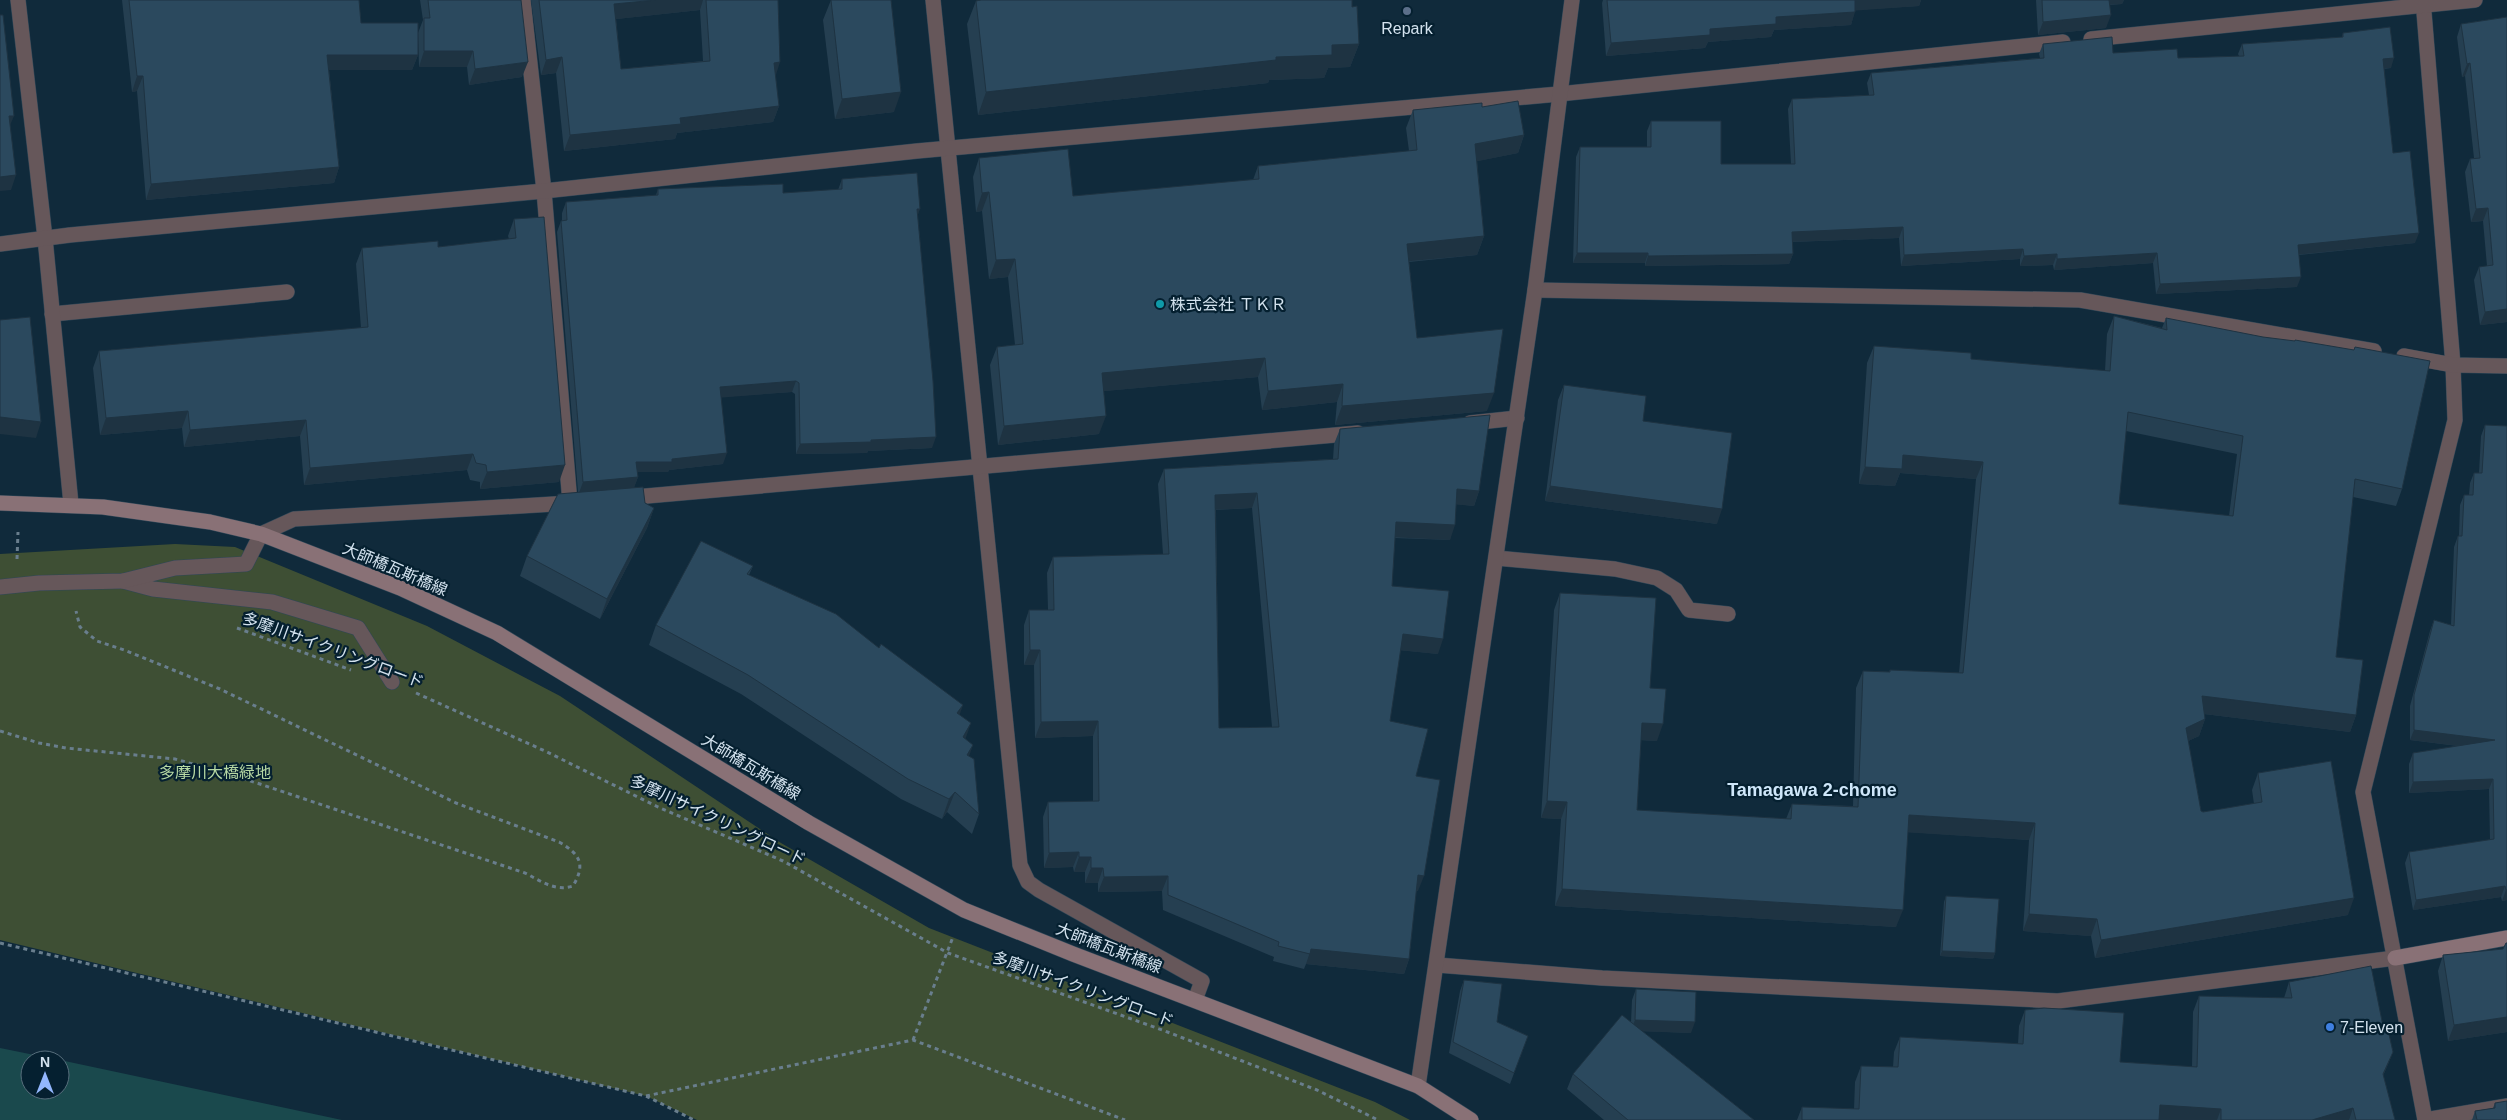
<svg xmlns="http://www.w3.org/2000/svg" width="2507" height="1120" viewBox="0 0 2507 1120" font-family="Helvetica,'Noto Sans JP',sans-serif">
<style>
.green{fill:#3e4f34}
.water{fill:#1a494d}
.lines{fill:none;stroke-linecap:round;stroke-linejoin:round}
.lane-casing{stroke:#2f4758;stroke-width:16}
.street-casing{stroke:#2f4758;stroke-width:16}
.secondary-casing{stroke:#2f4758;stroke-width:16}
.path{stroke:#697e8d;stroke-width:3;stroke-dasharray:4 4;stroke-linecap:butt}
.lane{stroke:#66575a;stroke-width:15}
.street{stroke:#66575a;stroke-width:15}
.secondary{stroke:#897176;stroke-width:15}
.wall{fill:#253f51;fill-rule:evenodd}
.shaded-wall{fill:#1e3342}
.building{fill:#2b495e;stroke:#1e3342;fill-rule:evenodd}
.service-dot{fill:#5c6f8a;stroke:#052030;stroke-width:2}
.culture-dot{fill:#0f9aa8;stroke:#052030;stroke-width:2}
.shop-dot{fill:#3f7fe0;stroke:#052030;stroke-width:2}
.labels{text-anchor:middle;dominant-baseline:central;stroke-width:4.5;stroke-linejoin:round;paint-order:stroke}
.poi-label{font-size:16px;fill:#d3e2ee;stroke:#052030;text-anchor:start}
.street-label{font-size:16px;fill:#d3e2ee;stroke:#052030}
.park-label{font-size:16px;fill:#b6d8a3;stroke:#052030}
.neighbourhood-label{font-size:18px;font-weight:bold;fill:#cfe7fa;stroke:#052030}
</style>
<rect width="100%" height="100%" fill="#102a3b"/>
<path class="green" d="M175,544L235,547L427,626L560,696L781,843L929,928L1375,1102L1410,1120H697L646,1096L0,940V554Z"/>
<path class="water" d="M0,1048L59,1060H30V1090H60V1060L342,1120H0Z"/>
<g class="lines">
<defs>
<g id="lane">
<path d="M523,0L544,191L570,503"/>
<path d="M52,314L287,292"/>
<path d="M1496,558L1615,569L1657,578L1676,590L1689,610L1728,614"/>
<path d="M123,581L153,589L272,602L358,628L392,682"/>
<path d="M0,587L39,583L123,581L175,568L246,564L261,534"/>
<path d="M2425,1120L2507,1106"/>
</g>
<g id="street">
<path d="M18,0L45,238L71,504"/>
<path d="M933,0L1020,865L1028,882L1039,890L1202,981L1195,1000"/>
<path d="M2423,0L2453,365L2455,420L2363,792L2425,1120"/>
<path d="M2091,39L2475,0"/>
<path d="M0,244L70,235L544,191L917,151L1559,94L2063,42"/>
<path d="M1535,290L2080,300L2374,351"/>
<path d="M2404,356L2453,365L2507,366"/>
<path d="M1470,423L1517,418"/>
<path d="M624,498L1358,433"/>
<path d="M261,534L294,519L571,503"/>
<path d="M1437,965L1602,978L2058,1001L2395,958"/>
<path d="M1418,1086L1535,290L1572,0"/>
</g>
<g id="secondary">
<path d="M0,503L103,507L210,522L261,534L400,588L497,633L809,823L964,910L1073,954L1418,1086L1471,1120"/>
<path d="M2395,958L2507,938"/>
</g>
</defs>
<use href="#lane" class="lane-casing"/>
<use href="#street" class="street-casing"/>
<use href="#secondary" class="secondary-casing"/>
<g class="path">
<path d="M17,559L18,532"/>
<path d="M237,628L351,670"/>
<path d="M416,693L545,751L658,807L783,861L948,953L1165,1031L1317,1090L1378,1120"/>
<path d="M0,731L39,743L66,748L175,759L239,777L525,873C541,881 555,892 573,886C586,864 580,854 559,842L456,803L220,689L124,650L97,641L80,627L76,611"/>
<path d="M0,943L646,1096L694,1120"/>
<path d="M913,1040L953,937"/>
<path d="M646,1096L913,1040L1125,1120"/>
</g>
<use href="#lane" class="lane"/>
<use href="#street" class="street"/>
<use href="#secondary" class="secondary"/>
</g>
<g class="wall">
<path d="M122,0H359L361,23L418,55L412,70H329L339,167L334,183L146,200L137,91L132,92Z"/>
<path d="M420,0H521L522,77L469,85L467,67H419L418,33L423,20Z"/>
<path d="M531,0H778L775,75L779,106L773,122L677,133L675,139L564,151L556,73L541,75ZM700,10L703,61L621,69L616,19Z"/>
<path d="M831,0L894,112L835,119L823,20Z"/>
<path d="M1603,0H1921L1919,6L1855,10L1851,25L1774,30L1771,37L1708,42L1705,48L1606,56L1602,3Z"/>
<path d="M2036,0H2124L2122,4L2110,5L2106,28L2038,35Z"/>
<path d="M976,1L1352,7L1359,44L1350,67L1328,68L1324,78L1269,80L1268,83L978,115L967,24Z"/>
<path d="M2507,17V322L2480,325L2474,280L2479,267L2487,266L2483,221L2471,222L2465,172L2470,159L2474,158L2465,76L2462,77L2457,37L2461,24Z"/>
<path d="M2343,33L2391,68L2384,69L2393,153L2415,243L2299,255L2297,287L2156,294L2153,263L2054,270L2053,265L2020,266V259L1901,266L1899,238L1792,242L1793,254L1789,264L1645,266V263H1573L1576,157L1580,147H1647V131L1651,121L1721,164H1791L1788,109L1792,99L1869,95L1867,83L1871,73L2040,58L2039,54L2043,44L2113,53L2178,58L2239,56L2238,54L2242,44L2342,37Z"/>
<path d="M1482,107L1524,135L1518,153L1477,161L1484,236L1477,255L1409,262L1417,338L1487,411L1335,425L1337,402L1262,410L1258,377L1104,391L1099,434L998,445L990,365L997,347L1015,345L1008,277L989,279L982,211L976,212L973,177L979,158L1073,196L1253,180L1258,166L1409,151L1406,128L1413,110Z"/>
<path d="M842,179L917,217L932,448L868,451L867,453L796,454L795,394L792,392L721,397L723,464L669,470L668,472H637L638,477L634,487L645,503L654,508L647,528L600,619L520,576L527,556L578,492L557,232L561,221H562V213L566,202L656,195L658,189L783,193L838,190Z"/>
<path d="M514,219L559,482L480,489V482L470,480L467,470L304,485L300,436L184,447L182,428L100,435L93,368L99,351L361,328L356,264L362,248L438,247L509,239L508,236Z"/>
<path d="M2114,316L2162,328L2166,318L2402,489L2396,506L2353,497L2336,657L2356,715L2350,732L2204,714L2205,719L2199,736L2188,741L2201,811L2203,812L2254,804L2252,790L2258,773L2348,915L2095,958L2091,936L2023,931L2029,840L1908,832L1896,927L1555,906L1561,819L1541,818L1554,610L1560,593L1650,688L1657,741L1641,740L1637,810L1786,819L1792,804L1853,806L1856,688L1863,671L1889,672L1890,670L1959,673L1976,479L1900,473L1895,486L1859,484L1867,363L1874,346L1971,359L2105,371L2107,334ZM2126,431L2237,454L2229,516L2119,504Z"/>
<path d="M1564,385L1643,421L1717,524L1545,501L1558,400Z"/>
<path d="M2485,425L2507,426V900L2502,901L2501,897L2413,910L2405,863L2409,852L2490,840L2489,789L2409,793V764L2413,753L2458,746L2410,740V706L2430,631L2434,620L2451,625L2454,547L2458,536H2459L2460,505L2464,495H2469L2470,483L2474,473H2479L2481,436Z"/>
<path d="M1340,429L1479,491L1474,506L1456,504L1450,540L1395,538L1392,586L1438,654L1400,650L1390,721L1416,776L1418,891H1416L1409,959L1404,974L1306,964L1304,969L1273,961L1274,957L1163,910L1162,891L1098,892V883H1085V872H1074L1073,867L1044,868L1043,817L1048,802L1093,801V736L1035,738L1034,665H1024V625L1029,610H1048L1047,573L1053,557L1163,554L1158,484L1164,469L1333,459L1334,444ZM1252,508L1272,727L1219,728L1216,510Z"/>
<path d="M753,566L749,575L960,715L969,756L979,814L972,834L947,812L942,819L901,799L741,694L649,645L656,625Z"/>
<path d="M1946,896L1995,953L1993,959L1940,956L1944,902Z"/>
<path d="M2507,943V1032L2448,1041L2438,971L2443,955L2503,949Z"/>
<path d="M1464,980L1497,1022L1528,1036L1510,1084L1449,1053L1460,991Z"/>
<path d="M2289,982L2384,1031L2393,1052L2383,1076L2395,1120H1797L1802,1107L1854,1109L1855,1082L1861,1066L1893,1067L1894,1052L1900,1037L2018,1044L2019,1026L2025,1010L2120,1062L2192,1067L2193,1012L2199,996L2284,998Z"/>
<path d="M1636,989L1691,1033L1642,1031L1754,1120H1604L1567,1089L1573,1074L1631,1022L1632,1000Z"/>
<path d="M2495,1103L2507,1120H2472L2475,1111L2493,1108Z"/>
</g>
<g class="shaded-wall">
<path d="M656,0H703L700,10L608,20L614,4Z"/>
<path d="M1854,0H1921L1919,6L1850,11Z"/>
<path d="M2106,0H2124L2122,4L2104,5Z"/>
<path d="M1855,12L1851,25L1774,30L1771,37L1708,42L1705,48L1606,56L1611,43L1710,29L1776,17Z"/>
<path d="M2111,15L2106,28L2038,35L2043,22Z"/>
<path d="M1359,44L1350,67L1328,68L1324,78L1269,80L1268,83L978,115L986,92L1276,57L1332,45Z"/>
<path d="M424,51H473L467,67H419Z"/>
<path d="M327,55H418L412,70H322Z"/>
<path d="M562,57L556,73L541,75L546,60Z"/>
<path d="M2394,58L2391,68L2379,69L2383,59Z"/>
<path d="M528,62L522,77L469,85L475,69Z"/>
<path d="M780,62L775,78L774,63Z"/>
<path d="M2470,63L2465,76L2462,77L2467,64Z"/>
<path d="M137,76H143L137,91L132,92Z"/>
<path d="M901,92L894,112L835,119L842,99Z"/>
<path d="M779,106L773,122L677,133L675,139L564,151L570,135L680,118Z"/>
<path d="M9,116H14L8,130Z"/>
<path d="M1524,135L1518,153L1469,163L1475,144Z"/>
<path d="M339,167L334,183L146,200L151,184Z"/>
<path d="M16,175L11,190L0,191V177Z"/>
<path d="M989,192L982,211L976,212L982,193Z"/>
<path d="M2488,208L2483,221L2471,222L2476,209Z"/>
<path d="M917,209H920L916,220Z"/>
<path d="M1903,227L1899,238L1788,242L1792,232Z"/>
<path d="M2419,233L2415,243L2294,255L2298,245Z"/>
<path d="M1484,236L1477,255L1400,262L1407,244Z"/>
<path d="M2023,249L2020,259L1901,266L1904,255Z"/>
<path d="M1577,253H1648L1645,263H1573Z"/>
<path d="M2157,253L2153,263L2054,270L2057,259Z"/>
<path d="M1793,254L1789,264L1645,266L1648,256Z"/>
<path d="M2057,254L2053,265L2020,266L2024,256Z"/>
<path d="M1015,259L1008,277L989,279L996,260Z"/>
<path d="M2301,277L2297,287L2156,294L2160,284Z"/>
<path d="M2507,309V322L2480,325L2485,312Z"/>
<path d="M1265,358L1258,377L1095,392L1102,373Z"/>
<path d="M796,381L792,392L716,398L720,387Z"/>
<path d="M1343,384L1337,402L1262,410L1268,391Z"/>
<path d="M1494,393L1487,411L1335,425L1342,406Z"/>
<path d="M188,411L182,428L100,435L106,418Z"/>
<path d="M1106,416L1099,434L998,445L1004,426Z"/>
<path d="M0,417L41,422L36,438L0,434Z"/>
<path d="M306,420L300,436L184,447L190,430Z"/>
<path d="M936,437L932,448L868,451L867,453L796,454L800,444Z"/>
<path d="M727,453L723,464L669,470L668,472H632L636,462L672,459Z"/>
<path d="M473,454L467,470L304,485L310,468Z"/>
<path d="M1903,455L1983,462L1976,479L1900,473L1895,486L1859,484L1865,467Z"/>
<path d="M565,465L559,482L480,489L487,472Z"/>
<path d="M638,477L634,488L579,493L583,482Z"/>
<path d="M1550,486L1722,509L1717,524L1545,501Z"/>
<path d="M1457,489L1479,491L1474,506L1451,504Z"/>
<path d="M1257,493L1252,508L1210,510L1215,495Z"/>
<path d="M654,508L647,528L600,619L607,599Z"/>
<path d="M1396,522L1455,525L1450,540L1390,537Z"/>
<path d="M1403,634L1443,639L1438,654L1397,650Z"/>
<path d="M1030,650H1040L1034,665H1024Z"/>
<path d="M2202,696L2356,715L2350,732L2196,713Z"/>
<path d="M963,705L956,725L957,713Z"/>
<path d="M2205,719L2199,736L2180,745L2186,728Z"/>
<path d="M1098,721L1093,736L1035,738L1041,722Z"/>
<path d="M971,723L964,743L963,737Z"/>
<path d="M1642,723L1663,724L1657,741L1636,740Z"/>
<path d="M2414,730L2495,740L2492,750L2410,740Z"/>
<path d="M973,745L966,765L967,755Z"/>
<path d="M2493,779L2489,789L2409,793L2413,782Z"/>
<path d="M955,792L947,812L942,819L949,799Z"/>
<path d="M1547,801L1567,802L1561,819L1541,818Z"/>
<path d="M1909,815L2035,823L2029,840L1902,832Z"/>
<path d="M1079,852L1073,867L1044,868L1049,853Z"/>
<path d="M1079,857H1091L1085,872H1074Z"/>
<path d="M1091,868H1103L1098,883H1085Z"/>
<path d="M1418,875L1424,876L1418,891L1412,890Z"/>
<path d="M1168,876L1162,891L1098,892L1104,877Z"/>
<path d="M2505,886L2501,897L2413,910L2416,900Z"/>
<path d="M1562,889L1903,910L1896,927L1555,906Z"/>
<path d="M2506,890H2507V900L2502,901Z"/>
<path d="M2354,898L2348,915L2095,958L2101,940Z"/>
<path d="M2029,914L2097,919L2091,936L2023,931Z"/>
<path d="M1311,949L1409,959L1404,974L1306,964Z"/>
<path d="M1942,951L1995,953L1993,959L1940,956Z"/>
<path d="M2507,1017V1032L2448,1041L2454,1025Z"/>
<path d="M1635,1020L1695,1022L1691,1033L1631,1031Z"/>
<path d="M2393,1052L2387,1067L2377,1089L2383,1074Z"/>
<path d="M2160,1105L2221,1109L2217,1120H2155Z"/>
<path d="M2353,1108L2349,1120H2312Z"/>
</g>
<g class="building">
<path d="M129,0H359L361,23H418V55H327L339,167L151,184L143,76H137Z"/>
<path d="M428,0H521L528,62L475,69L473,51H424V18H430Z"/>
<path d="M539,0H656L614,4L621,69L710,61L706,0H778L780,62L774,63L779,106L680,118L681,124L570,135L562,57L546,60Z"/>
<path d="M831,0H891L901,92L842,99Z"/>
<path d="M981,0H1352V7L1357,6L1359,44L1332,45V55L1276,57V60L986,92L976,1Z"/>
<path d="M1607,0H1855V12L1776,17V24L1710,29V35L1611,43Z"/>
<path d="M2042,0H2109L2111,15L2043,22Z"/>
<path d="M0,15H3L14,116H9L16,175L0,177Z"/>
<path d="M2507,17V309L2485,312L2479,267L2493,265L2488,208L2476,209L2470,159L2480,158L2470,63L2467,64L2461,24Z"/>
<path d="M2390,27L2394,58L2383,59L2393,153L2410,151L2419,233L2298,245L2301,277L2160,284L2157,253L2057,259V254L2024,256L2023,249L1904,255L1903,227L1792,232L1793,254L1648,256V253H1577L1580,147H1651V121H1721V164H1795L1792,99L1874,95L1871,73L2044,58L2043,44L2112,37L2113,53L2177,49L2178,58L2244,56L2242,44L2343,37V33Z"/>
<path d="M1518,101L1524,135L1475,144L1484,236L1407,244L1417,338L1503,329L1494,393L1342,406L1343,384L1268,391L1265,358L1102,373L1106,416L1004,426L997,347L1023,344L1015,259L996,260L989,192L982,193L979,158L1068,149L1073,196L1259,179L1258,166L1417,150L1413,110L1482,103V107Z"/>
<path d="M917,173L920,209H917L933,381L936,437L871,440V442L800,444L799,383L796,381L720,387L727,453L672,459V462H636L638,477L583,482L561,221L567,220L566,202L658,195V189L783,184V193L842,189V179Z"/>
<path d="M544,217L565,465L487,472L486,465L476,463L473,454L310,468L306,420L190,430L188,411L106,418L99,351L368,327L362,248L438,241V247L516,238L514,219Z"/>
<path d="M2114,316L2167,330L2166,318L2263,337L2295,341V340L2354,350L2355,347L2430,361L2402,489L2355,479L2336,657L2363,660L2356,715L2202,696L2205,719L2186,728L2201,811L2203,812L2262,802L2258,773L2331,761L2354,898L2101,940L2097,919L2029,914L2035,823L1909,815L1903,910L1562,889L1567,802L1547,801L1560,593L1656,598L1650,688L1666,689L1663,724L1642,723L1637,810L1791,819L1792,804L1858,807L1863,671L1890,672V670L1963,673L1983,462L1903,455L1902,469L1865,467L1874,346L1971,353V359L2110,371ZM2128,412L2243,436L2233,516L2119,504Z"/>
<path d="M30,317L41,422L0,417V320Z"/>
<path d="M1564,385L1646,396L1643,421L1732,433L1722,509L1550,486Z"/>
<path d="M1490,415L1479,491L1457,489L1455,525L1396,522L1392,586L1449,591L1443,639L1403,634L1390,721L1428,729L1416,776L1440,780L1424,876L1418,875L1409,959L1311,949L1310,954L1278,946L1279,942L1168,895V876L1104,877L1103,868H1091V857H1079V852L1049,853L1048,802L1099,801L1098,721L1041,722L1040,650H1030L1029,610H1054L1053,557L1169,554L1164,469L1338,459L1340,429ZM1257,493L1279,727L1219,728L1215,495Z"/>
<path d="M2485,425L2507,426V890H2506L2505,886L2416,900L2409,852L2494,839L2493,779L2413,782V753L2495,740L2414,730V695L2434,620L2454,626L2458,536H2462L2464,495H2473L2474,473H2482Z"/>
<path d="M643,487L645,503L654,508L607,599L527,556L558,494Z"/>
<path d="M701,541L753,566L747,574L836,614L879,648L881,644L963,705L957,713L971,723L963,737L973,745L967,755L974,759L979,814L955,792L949,799L908,779L748,675L656,625Z"/>
<path d="M1946,896L1999,899L1995,953L1942,951Z"/>
<path d="M2506,943H2507V1017L2454,1025L2443,955L2503,949Z"/>
<path d="M2371,966L2384,1031L2388,1030L2393,1052L2383,1074L2395,1120H2356L2353,1108L2312,1120H2221V1109L2160,1105L2159,1120H1802V1107L1859,1109L1861,1066L1898,1067L1900,1037L2023,1044L2025,1010L2044,1008L2124,1013L2120,1062L2197,1067L2199,996L2292,998L2289,982Z"/>
<path d="M1464,980L1502,984L1497,1022L1528,1036L1514,1073L1453,1042Z"/>
<path d="M1636,989L1696,992L1695,1022L1635,1020Z"/>
<path d="M1622,1015L1754,1120H1628L1573,1074Z"/>
<path d="M2507,1101V1120H2477L2475,1111L2495,1108V1103Z"/>
</g>
<circle class="service-dot" cx="1407" cy="11" r="5"/>
<circle class="culture-dot" cx="1160" cy="304" r="5"/>
<circle class="shop-dot" cx="2330" cy="1027" r="5"/>
<g class="labels">
<g class="poi-label">
<text x="1407" y="28" text-anchor="middle">Repark</text>
<text x="1170" y="304">株式会社 ＴＫＲ</text>
<text x="2340" y="1027">7-Eleven</text>
</g>
<g class="street-label">
<text transform="translate(395 569) rotate(23)">大師橋瓦斯橋線</text>
<text transform="translate(333 650) rotate(20)">多摩川サイクリングロード</text>
<text transform="translate(751 767) rotate(31)">大師橋瓦斯橋線</text>
<text transform="translate(718 820) rotate(25)">多摩川サイクリングロード</text>
<text transform="translate(1109 948) rotate(21)">大師橋瓦斯橋線</text>
<text transform="translate(1083 989) rotate(20)">多摩川サイクリングロード</text>
</g>
<g class="park-label">
<text x="215" y="772">多摩川大橋緑地</text>
</g>
<g class="neighbourhood-label">
<text x="1812" y="790">Tamagawa 2-chome</text>
</g>
</g>
<g transform="translate(45 1075)"><circle r="24" fill="#052030" stroke="#576e7c"/>
<path d="M0-4L9 19L0 12L-9 19Z" fill="#93b7fd"/>
<text y="-8" font-size="14" font-weight="bold" text-anchor="middle" fill="#d3e2ee">N</text>
</g>
</svg>
